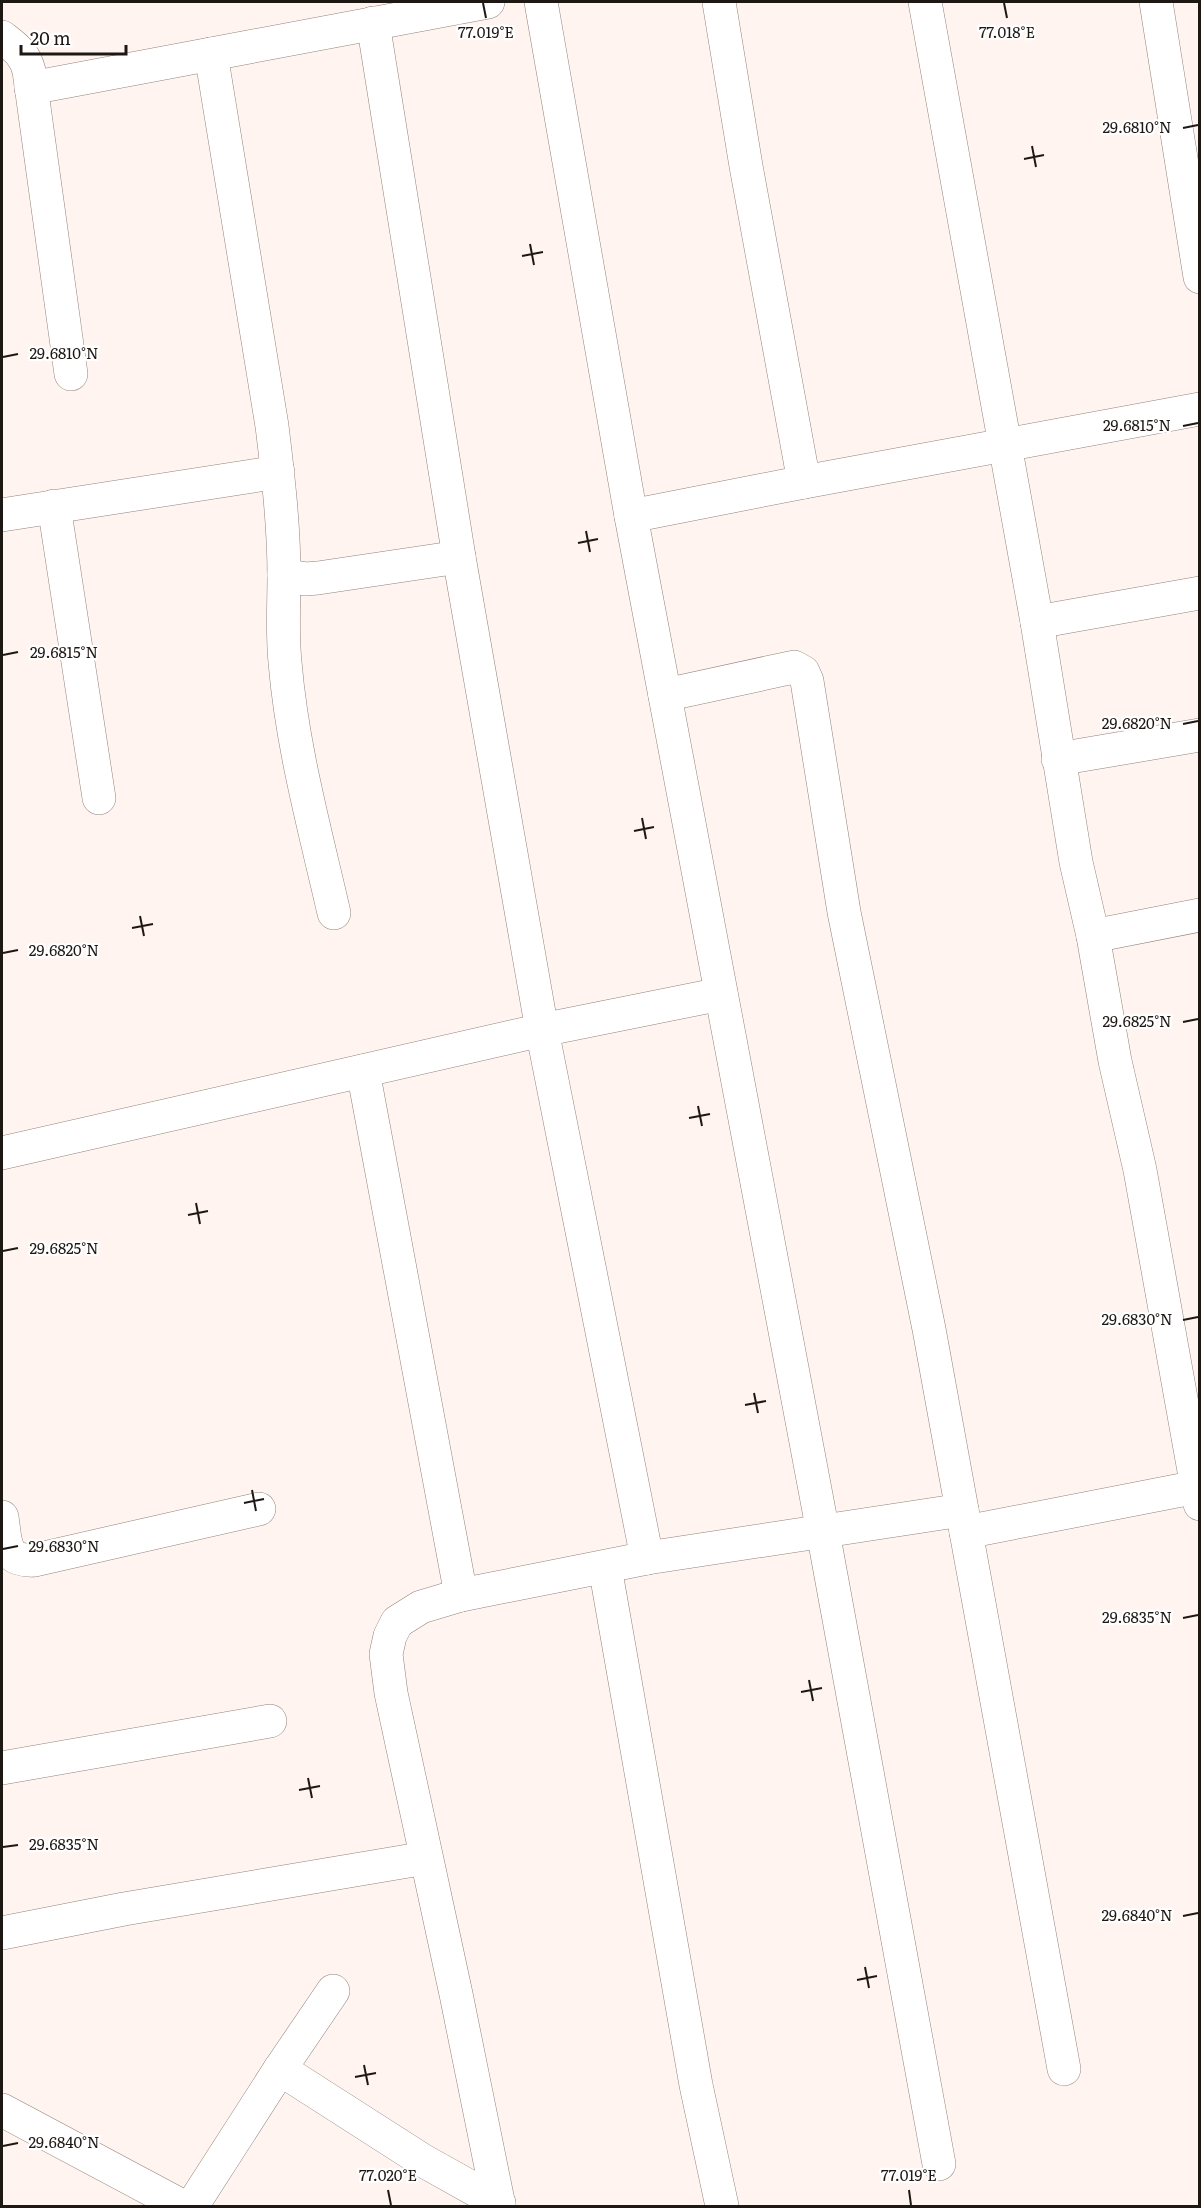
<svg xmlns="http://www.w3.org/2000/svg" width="1201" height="2208" viewBox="0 0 1201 2208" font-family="Literata,serif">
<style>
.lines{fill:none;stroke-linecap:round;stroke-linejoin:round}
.minor-casing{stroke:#93837c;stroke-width:34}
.minor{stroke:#fff;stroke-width:33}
.ticks{fill:none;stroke:#1e1815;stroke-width:2}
.ticks-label{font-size:15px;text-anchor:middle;fill:#1e1815;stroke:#fff;stroke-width:4.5;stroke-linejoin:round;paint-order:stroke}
</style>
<rect width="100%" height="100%" fill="#fff4ef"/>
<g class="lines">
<defs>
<g id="minor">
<path d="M541,2L631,516L823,1532L939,2164"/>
<path d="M719,2L746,166L804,482"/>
<path d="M925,2L1037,622L1076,862L1093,936L1115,1061L1140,1170L1200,1504"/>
<path d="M1156,2L1200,277"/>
<path d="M373,23L459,557L542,1030L647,1558"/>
<path d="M2,37C16,48 25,54 29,71L71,374"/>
<path d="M211,54L272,426C278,475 284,526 284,576C284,605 282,633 285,662C292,747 315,830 334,913"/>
<path d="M31,88L488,2"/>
<path d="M54,506L99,798"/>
<path d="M2,515L278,472"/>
<path d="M631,516L804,482L1200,409"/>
<path d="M284,575L305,579L318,578L459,557"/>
<path d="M1037,622L1200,593"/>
<path d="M665,695L794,667L803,672L807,681L844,912L929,1329L1064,2069"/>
<path d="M1058,759L1200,735"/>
<path d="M1093,936L1200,915"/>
<path d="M363,1071L461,1595"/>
<path d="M2,1153L542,1030L721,994"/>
<path d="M2,1517C6,1543 3,1562 35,1560L259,1509"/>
<path d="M966,1532L1197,1487"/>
<path d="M605,1567L696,2085L722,2206"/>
<path d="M2,1768L270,1721"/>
<path d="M2,1933L124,1909L426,1858"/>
<path d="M280,2069L422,2160L499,2203"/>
<path d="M2,2110L182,2206"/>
<path d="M192,2206L280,2069L333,1991"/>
<path d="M499,2206L456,1994L391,1693L386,1654L390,1636L397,1622L421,1607L461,1595L647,1558L962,1510"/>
</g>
</defs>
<use href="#minor" class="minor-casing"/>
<use href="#minor" class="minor"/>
</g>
<path class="ticks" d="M483,3L486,18M1004,3L1007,18M1183,128L1198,125M1032,146L1036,167M1024,159L1044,155M530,244L534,265M522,256L543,252M3,357L18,354M1183,426L1198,423M586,531L590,552M578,543L598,539M3,655L18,652M1183,724L1198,721M642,818L646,839M634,831L654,827M140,916L144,936M132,928L153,924M3,953L18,950M1183,1022L1198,1019M698,1106L702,1126M689,1118L710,1114M196,1203L200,1224M188,1215L208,1211M3,1251L18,1248M1183,1320L1198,1317M754,1393L758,1413M745,1405L766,1401M252,1490L256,1511M244,1503L264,1499M3,1549L18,1546M1183,1618L1198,1615M809,1680L813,1701M801,1692L822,1688M308,1778L312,1798M299,1790L320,1786M3,1847L18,1845M1183,1916L1198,1913M865,1967L869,1988M857,1980L877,1976M364,2065L368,2085M355,2077L376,2073M3,2146L18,2143M388,2190L391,2205M909,2190L911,2205"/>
<g class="ticks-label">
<text x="486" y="38">77.019°E</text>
<text x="1007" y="38">77.018°E</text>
<text x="1137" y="133">29.6810°N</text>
<text x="64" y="359">29.6810°N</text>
<text x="1137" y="431">29.6815°N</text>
<text x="64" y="658">29.6815°N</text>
<text x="1137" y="729">29.6820°N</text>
<text x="64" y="956">29.6820°N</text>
<text x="1137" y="1027">29.6825°N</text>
<text x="64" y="1254">29.6825°N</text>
<text x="1137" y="1325">29.6830°N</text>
<text x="64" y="1552">29.6830°N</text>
<text x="1137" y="1623">29.6835°N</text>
<text x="64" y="1850">29.6835°N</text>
<text x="1137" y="1921">29.6840°N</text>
<text x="64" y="2148">29.6840°N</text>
<text x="388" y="2181">77.020°E</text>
<text x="909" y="2181">77.019°E</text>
</g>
<rect width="1201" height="2208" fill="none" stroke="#1e1815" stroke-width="6"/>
<path d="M21 45v9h105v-9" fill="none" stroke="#1e1815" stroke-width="3"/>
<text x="30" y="45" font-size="18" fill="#1e1815" stroke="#ffffff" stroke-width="4.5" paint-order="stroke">20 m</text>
</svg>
